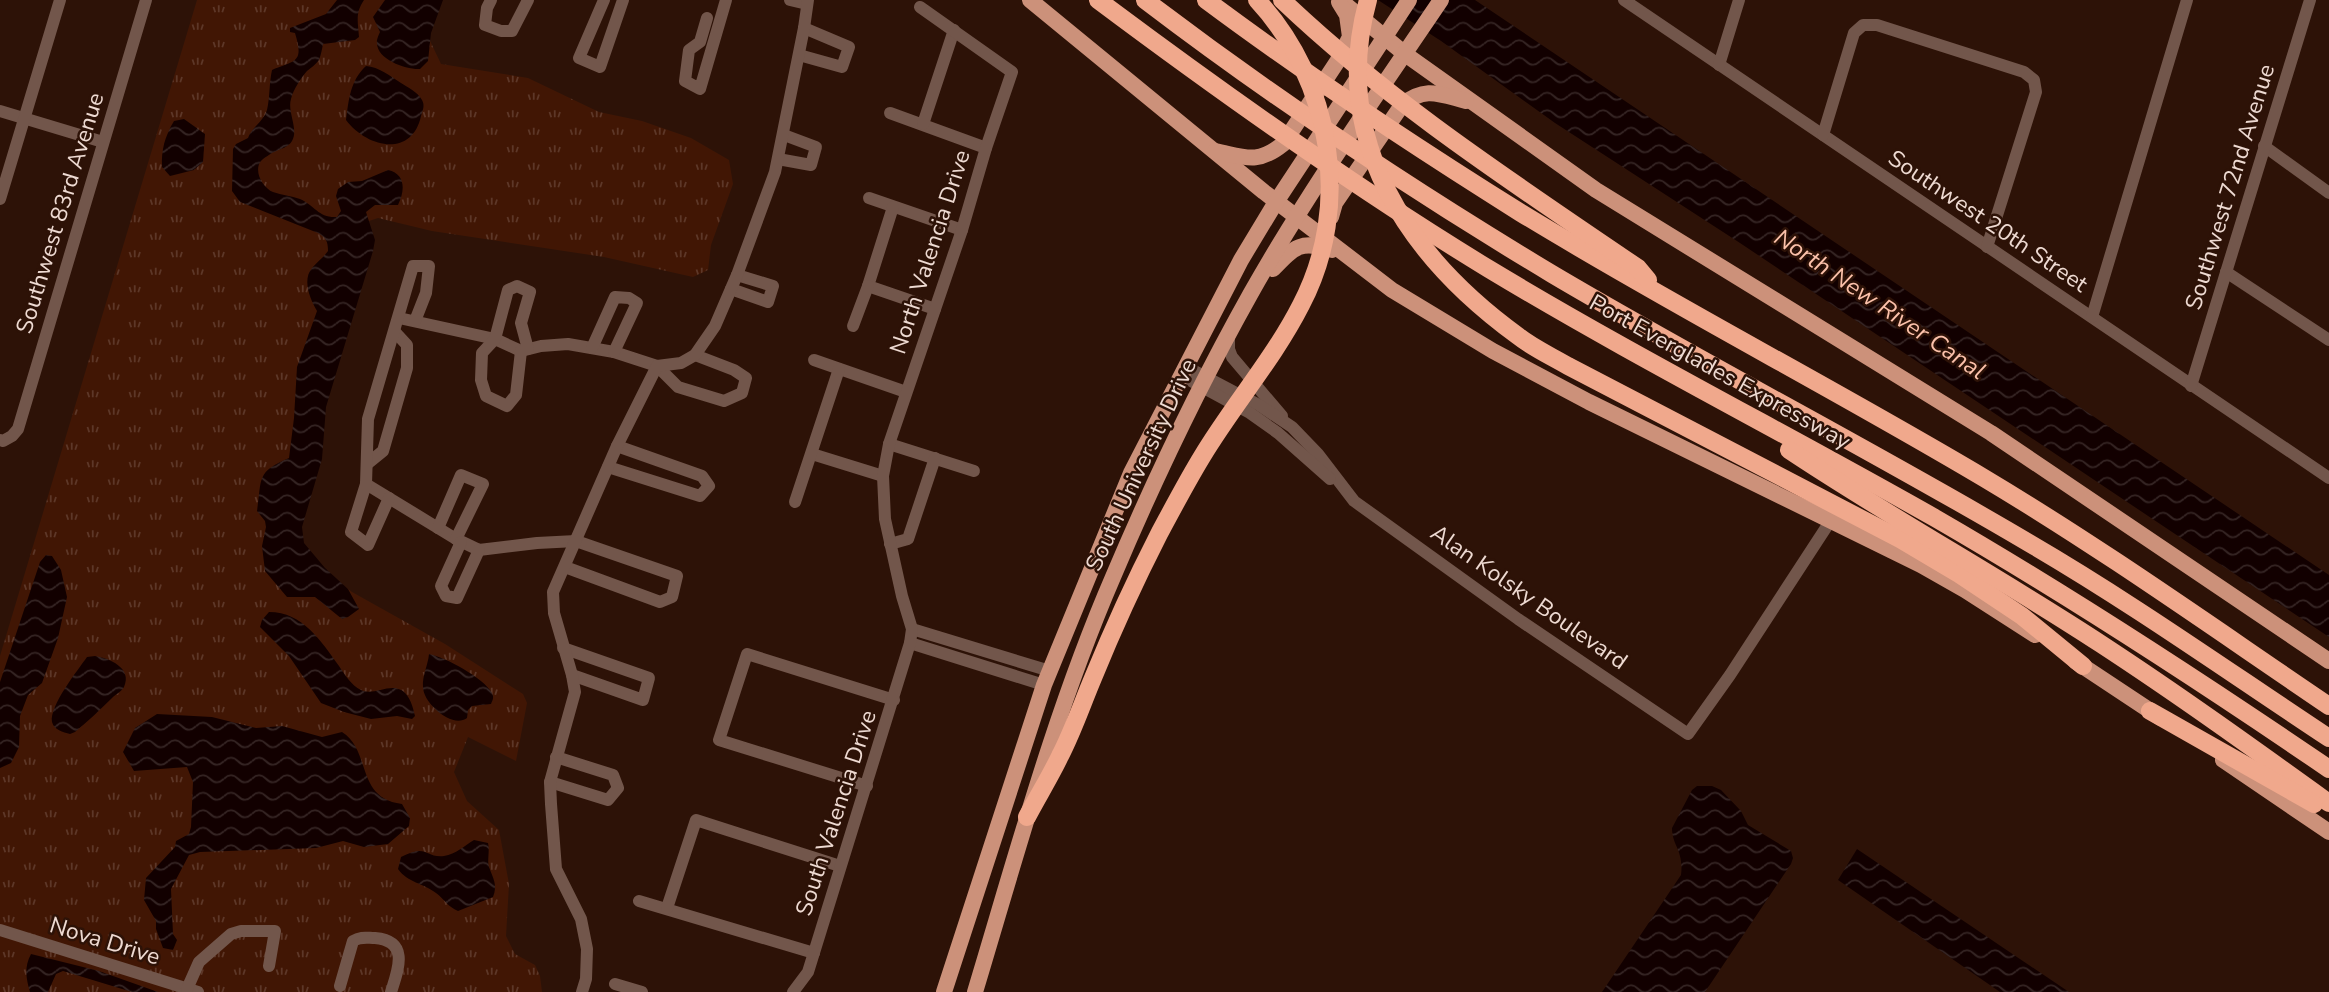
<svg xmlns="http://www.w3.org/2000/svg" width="2329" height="992" viewBox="0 0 2329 992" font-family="'Nunito Sans',sans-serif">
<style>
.grass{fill:url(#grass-tufts)}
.water{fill:url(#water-waves)}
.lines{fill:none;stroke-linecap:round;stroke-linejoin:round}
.minor{stroke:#72564b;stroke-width:12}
.major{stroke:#cc917a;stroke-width:16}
.highway{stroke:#f0a88c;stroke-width:18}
.labels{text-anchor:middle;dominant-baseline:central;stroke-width:5;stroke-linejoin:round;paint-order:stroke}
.street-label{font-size:23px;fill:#eedad2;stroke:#2d1207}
.water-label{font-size:24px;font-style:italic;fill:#fbc1aa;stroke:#2d1207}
</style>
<defs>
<pattern id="grass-tufts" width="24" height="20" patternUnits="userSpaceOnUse" patternTransform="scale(1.75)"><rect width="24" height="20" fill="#411604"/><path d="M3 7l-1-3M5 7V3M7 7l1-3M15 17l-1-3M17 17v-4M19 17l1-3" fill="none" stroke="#5d3728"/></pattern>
<pattern id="water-waves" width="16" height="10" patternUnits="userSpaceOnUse" patternTransform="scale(1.75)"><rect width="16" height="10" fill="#120000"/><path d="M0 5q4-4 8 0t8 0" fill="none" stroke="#352524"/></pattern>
</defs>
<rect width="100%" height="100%" fill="#2d1207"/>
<path class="grass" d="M197,0H434L424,28L441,64L528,78L599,112L642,121L691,138L729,160L733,184L711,245L708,270L693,277L604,257L432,231L378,218L354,226L286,556H305L352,592L445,644L523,694L527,703L516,761L468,737L454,772L467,801L499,830L509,884L506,936L515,954L535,965L540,976L542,992H0V656Z"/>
<g class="water">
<path d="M337,0H364C355,13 358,22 359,37L355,40L323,44C322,49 321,55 319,60C316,64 311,68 307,71C301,78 293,90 291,99C287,112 299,129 292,141C289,147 280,149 274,152C270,154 264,158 261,161C253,171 263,188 273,192C282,195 291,196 300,199C316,206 318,218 337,217L341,211L336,196L338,189L348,182L362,181L388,170C406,174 405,191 398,205H375L366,212L375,240L373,251L326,407L322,459L302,527L304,543L325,568L348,589L359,609L348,617L342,619L315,597H287L265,571L262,546L266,527L265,521L257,511C262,478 256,472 289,458L294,418L297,367L317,311C310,299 302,280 312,268C317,262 323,258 328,251C328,241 326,238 318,233L240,202L232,191L233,149L236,144L248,138C252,127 263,122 267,110C270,97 269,83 272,70C296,60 304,63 295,33L290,32V28L326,14Z"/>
<path d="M385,0H443L431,33L428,61L420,69C407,70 377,60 377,43C376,41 379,34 380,32L373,17Z"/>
<path d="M1378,0H1475L2329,575V637L1740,243L1555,123L1441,41Z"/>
<path d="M366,66C379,67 390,76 401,83C407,87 418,92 422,100C425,105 423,110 421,116C412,158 367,148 346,120C349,99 350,81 366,66Z"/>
<path d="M184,119L205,134L203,162L194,170L170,176L162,167C161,150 165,136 174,121Z"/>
<path d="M46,555L52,556L61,570L67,597L58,638L42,683L28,695L20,716L19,747L11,763L0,768V682L40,562Z"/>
<path d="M269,612C303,612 321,641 339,666C345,675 351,685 361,690C378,699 405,667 415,716L412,719L397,716L371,719L344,712L321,703L289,656L260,627L262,620Z"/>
<path d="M429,654C445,657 484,678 492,693C494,698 493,699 491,704L472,706L468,710L467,718C452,729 423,703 423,687C422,676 428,665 429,654Z"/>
<path d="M95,656C109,658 133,668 124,687C122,691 115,695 112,698C100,710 88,721 75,732L70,734C63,732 54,730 52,722C49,706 78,670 87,657Z"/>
<path d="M157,714L212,717L256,728L282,726L322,737L342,732C372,751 355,798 402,804L410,818L409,826L388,844L364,847L343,841L316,848L200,852L189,855L171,889L173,934L177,940L173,950L163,948L156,929V921L144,900L146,878L175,847L176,841L189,834L191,827L193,782L187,767L134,771L123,752L135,728Z"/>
<path d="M1697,786H1712L1721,790L1741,811L1748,825L1791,851L1793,858L1791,864L1705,992H1602L1681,875C1684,850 1672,846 1672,828L1692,790Z"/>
<path d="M474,840L488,843C490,851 487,860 489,867C493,878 498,885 493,897L458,911C448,907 444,899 436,893C423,883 408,883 398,869L401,857C428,843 424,858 444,856C456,854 464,846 474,840Z"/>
<path d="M1857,849L2069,992H2000L1838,880Z"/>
<path d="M31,954L99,971L158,992H132L63,971L56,974L48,992H30C26,978 24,967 31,954Z"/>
</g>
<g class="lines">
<g class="minor">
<path d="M491,0L487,8L485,25L501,31H512L528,0"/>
<path d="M604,0L579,58L600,67L623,0"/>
<path d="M790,0L807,4"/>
<path d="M1624,0L2329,478"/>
<path d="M707,18L700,42L689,50L685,81L700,89L726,0"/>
<path d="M799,55L842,67L849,47L804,28"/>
<path d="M1719,65L1739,0"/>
<path d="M0,111L103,142"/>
<path d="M890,113L986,148"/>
<path d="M923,124L954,30"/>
<path d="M1823,135L1854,33L1863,25H1877L2024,72L2034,80L2036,92L1987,247"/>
<path d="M2264,146L2329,193"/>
<path d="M778,159L811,165L816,147L784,135"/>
<path d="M869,198L962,230"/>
<path d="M0,199L60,0"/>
<path d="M893,207L868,286L935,309"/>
<path d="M2226,272L2329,340"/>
<path d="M731,289L768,302L773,286L737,275"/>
<path d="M2092,317L2187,0"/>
<path d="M399,318L495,339L521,351L541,346L568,344L614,352L657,366L678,387L724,401L742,393L746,378L734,370L695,355"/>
<path d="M853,326L868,286"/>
<path d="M1229,334V349L1232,357L1282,416"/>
<path d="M592,348L615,297L629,298L637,303L614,352"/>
<path d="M521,351L516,395L507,406L486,396L481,380L482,353L495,339L508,290L517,286L530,292L521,323L528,349"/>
<path d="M814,360L906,392"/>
<path d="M1185,366L1259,405L1292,427L1318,454L1354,501L1518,619L1688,734L1730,675L1831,520"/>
<path d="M1180,375L1250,413L1278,433L1330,479"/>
<path d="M2191,386L2310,0"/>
<path d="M0,440L3,441L12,436L18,429L146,0"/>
<path d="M889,444L974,471"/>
<path d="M812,454L883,476"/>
<path d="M367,464L383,451L407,368V345L395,332"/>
<path d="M608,467L700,496L709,486L702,476L617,446"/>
<path d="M366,484L456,539L479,550L537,543L576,541L677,576L672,597L660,602L565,567"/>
<path d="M389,498L368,545L351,532L366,484L368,419L413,266H429L426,293L415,321"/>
<path d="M795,502L839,369"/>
<path d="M438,528L461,475L483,484L456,539"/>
<path d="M461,542L441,586L446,596L457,598L479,550"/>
<path d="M890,544L908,539L935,458"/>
<path d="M912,629L1050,671"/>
<path d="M910,643L1044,685"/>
<path d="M563,648L649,678L643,700L572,675"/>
<path d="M550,782L608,800L618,788L613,775L556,757"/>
<path d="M867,786L719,740L747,654L894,700"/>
<path d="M639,901L814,953"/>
<path d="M667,908L696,820L840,866"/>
<path d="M0,930L198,992"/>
<path d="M615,984L642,992"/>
<path d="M340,986L353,941C361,936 367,938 375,938C410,941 398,970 391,992"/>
<path d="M187,989L199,962L231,934L241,931H275L269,966"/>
<path d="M582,992L586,979L587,949L581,919L556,869L551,804L550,782L575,692L572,675L554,613L553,592L617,446L657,366L681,363L695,355L715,326L737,275L775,172L804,28L808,0"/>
<path d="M793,992L808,972L910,643L912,629L902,596L885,519L883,476L889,444L962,230L986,148L1012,72L920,7"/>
</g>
<g class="major">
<path d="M1030,0L1264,192L1392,290L1493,351L1589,402L1921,565L1965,590L2035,635"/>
<path d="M1340,0L1405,54L1596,190L1991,433L2329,661"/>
<path d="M1215,151C1245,157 1257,165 1283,144L1337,62L1350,37L1347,15L1339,2"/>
<path d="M1331,217L1335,203L1402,105C1425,86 1439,94 1466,101"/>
<path d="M1273,269C1295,246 1301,240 1332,250"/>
<path d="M2075,661L2161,718"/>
<path d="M2223,760L2329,832"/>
<path d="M944,992L1044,685L1131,473L1241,260L1276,202L1409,0"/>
<path d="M975,992C1017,853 1055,711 1113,577C1154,480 1200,384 1251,293C1308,192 1376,96 1441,0"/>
</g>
<g class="highway">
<path d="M1098,0C1225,95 1354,187 1489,269C1635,357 1787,434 1935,518C2070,596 2200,681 2329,769"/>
<path d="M1145,0C1275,99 1412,190 1552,274C1709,367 1872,450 2029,543C2132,603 2229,672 2329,738"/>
<path d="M1206,0C1308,76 1414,146 1521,213C1673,306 1831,387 1984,478C2103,549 2215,629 2329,706"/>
<path d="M1282,0C1390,103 1515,184 1638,268L1648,280"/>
<path d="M1368,0C1329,140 1408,256 1518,336C1533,348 1551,356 1568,366L1900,539L1959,574L2022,616L2083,666"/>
<path d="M1789,450C1891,518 1999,577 2101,644C2179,695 2254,749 2329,803"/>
<path d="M2150,711L2314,804"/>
<path d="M1027,817C1038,796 1050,777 1060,756C1073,731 1082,704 1093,678C1113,629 1135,581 1159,534C1173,508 1187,481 1203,455C1234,404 1274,358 1301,305C1353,206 1332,81 1257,0"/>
</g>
</g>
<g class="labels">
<g class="street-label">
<text transform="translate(2230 187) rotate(-73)">Southwest 72nd Avenue</text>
<text transform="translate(60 213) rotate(-73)">Southwest 83rd Avenue</text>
<text transform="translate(1988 221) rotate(34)">Southwest 20th Street</text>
<text transform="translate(930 252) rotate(-72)">North Valencia Drive</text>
<text transform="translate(1720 372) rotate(29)">Port Everglades Expressway</text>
<text transform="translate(1141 465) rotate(-65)">South University Drive</text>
<text transform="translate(1529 597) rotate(35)">Alan Kolsky Boulevard</text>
<text transform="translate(836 813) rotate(-72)">South Valencia Drive</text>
<text transform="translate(105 941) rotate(17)">Nova Drive</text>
</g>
<g class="water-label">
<text transform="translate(1880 304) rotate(34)">North New River Canal</text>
</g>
</g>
</svg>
